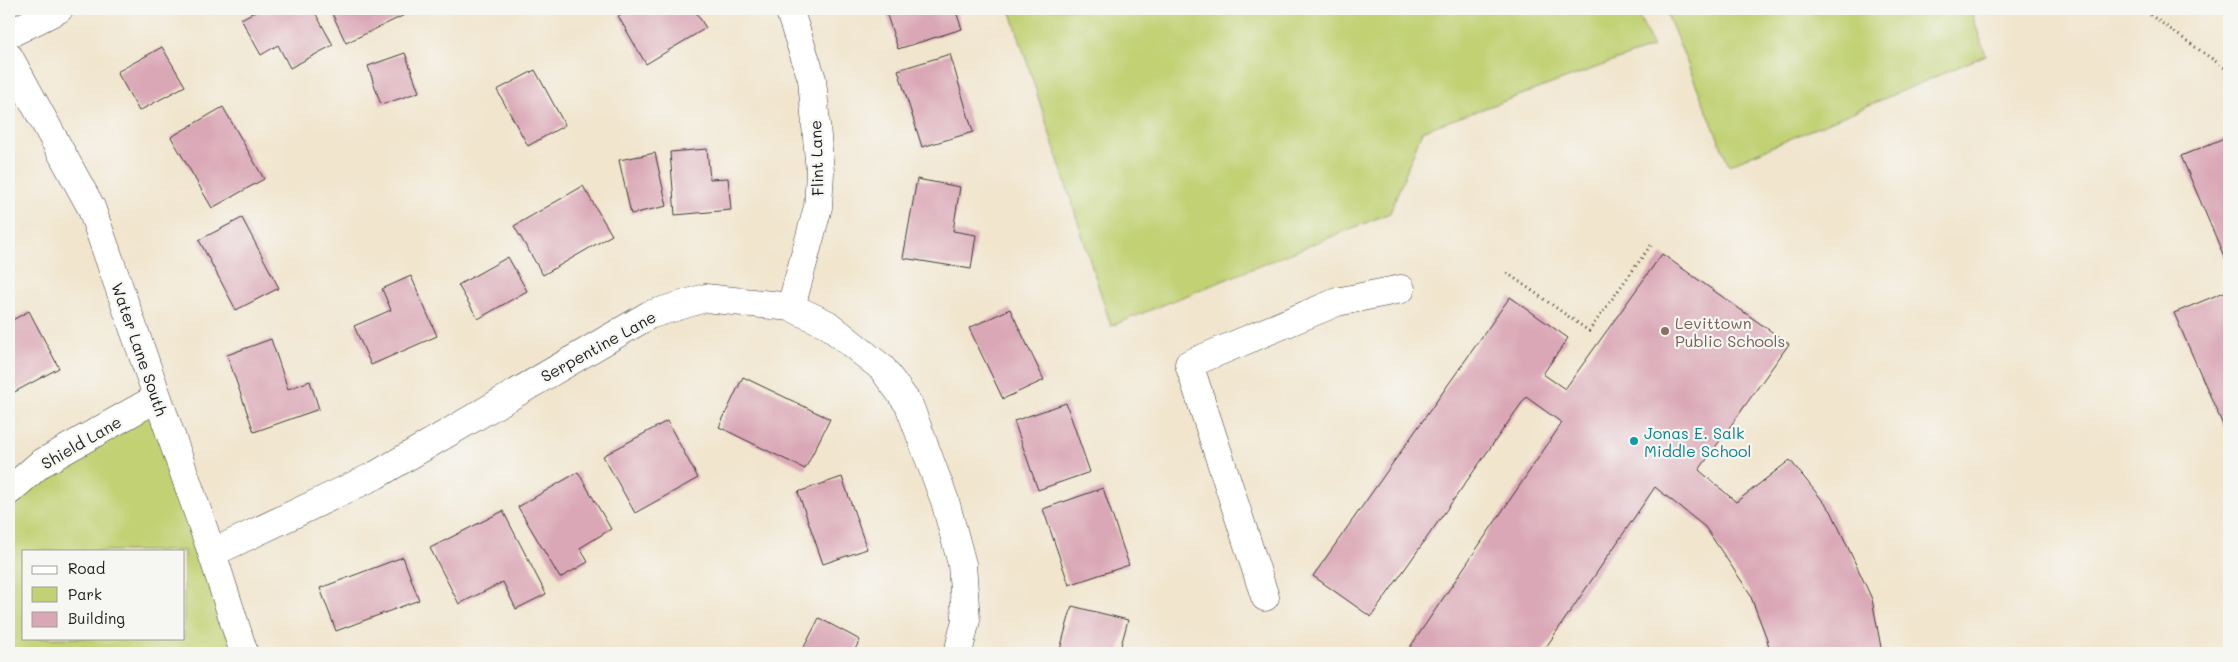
<svg xmlns="http://www.w3.org/2000/svg" width="2238" height="662" viewBox="0 0 2238 662" font-family="Mali,sans-serif">
<style>
.green{fill:#c1d173;stroke:#6e7648;fill-rule:evenodd}
.building{fill:#daa7b6}
.lines{fill:none;stroke-linecap:round;stroke-linejoin:round}
.minor-casing{stroke:#3c3a37;stroke-width:29}
.path{stroke:#3c3a37;stroke-width:3;stroke-dasharray:1 4;stroke-linecap:butt}
.minor{stroke:#fff;stroke-width:28}
.education-dot{fill:#8d6e63;stroke:#f6f6f2;stroke-width:2}
.culture-dot{fill:#0f9aa8;stroke:#f6f6f2;stroke-width:2}
.labels{text-anchor:middle;dominant-baseline:central;stroke-width:4.5;stroke-linejoin:round;paint-order:stroke}
.street-label{font-size:16px;fill:#1c1c1c;stroke:#f6f6f2}
.education-label{font-size:16px;fill:#785e54;stroke:#f6f6f2;text-anchor:start}
.culture-label{font-size:16px;fill:#0d838f;stroke:#f6f6f2;text-anchor:start}
</style>
<rect width="100%" height="100%" fill="#f6f6f2"/>
<filter id="ink" filterUnits="userSpaceOnUse"><feTurbulence type="fractalNoise" baseFrequency=".02" numOctaves="2"/><feDisplacementMap in="SourceGraphic" scale="10" xChannelSelector="R" yChannelSelector="G"/><feConvolveMatrix kernelMatrix="1 2 1 2 8 2 1 2 1" color-interpolation-filters="sRGB"/></filter>
<filter id="wash" filterUnits="userSpaceOnUse"><feTurbulence type="fractalNoise" baseFrequency=".0096" numOctaves="4" result="noise"/><feDisplacementMap in="SourceGraphic" scale="20" xChannelSelector="R" yChannelSelector="G"/><feGaussianBlur stdDeviation="1.12" result="paint"/><feColorMatrix in="noise" values="0 0 0 0 0 0 0 0 0 0 0 0 0 0 0 0 0 1.4 0 .05"/><feComposite in="paint" operator="in"/></filter>
<g filter="url(#wash)">
<rect width="100%" height="100%" fill="#f1e5cd"/>
<g class="green">
<path d="M1010,9H1636L1653,47L1422,131L1390,213L1111,326Z"/>
<path d="M1665,9H1970L1986,55L1729,165Z"/>
<path d="M157,404L240,653H9V498ZM24,551H184V638H24Z"/>
</g>
<g id="blocks">
<g class="building">
<path d="M260,9H313L333,45L290,68L278,45L261,55L241,19Z"/>
<path d="M330,9H417L346,43Z"/>
<path d="M631,9H694L706,28L646,64L618,16Z"/>
<path d="M885,9H955L962,29L898,49Z"/>
<path d="M162,47L185,86L139,111L117,72Z"/>
<path d="M405,53L419,92L381,105L368,66Z"/>
<path d="M950,54L973,132L922,147L898,70Z"/>
<path d="M535,70L565,125L528,146L497,90Z"/>
<path d="M223,107L264,179L212,208L171,137Z"/>
<path d="M2229,136V268L2181,156Z"/>
<path d="M707,149L710,179L728,178L731,210L675,215L670,152Z"/>
<path d="M655,153L667,206L631,214L619,160Z"/>
<path d="M917,179L960,187L953,231L976,235L971,269L903,258Z"/>
<path d="M583,186L612,235L543,275L514,226Z"/>
<path d="M242,218L279,288L236,310L199,240Z"/>
<path d="M1662,254L1789,344L1699,470L1736,502L1790,460L1831,511L1872,599L1882,653H1770L1767,639L1749,592L1705,527L1655,487L1542,653H1406L1562,423L1526,397L1371,617L1313,576L1510,297L1568,338L1543,374L1565,389Z"/>
<path d="M508,257L527,291L478,319L458,285Z"/>
<path d="M411,276L437,336L371,365L354,326L391,310L382,289Z"/>
<path d="M2229,290V439L2174,313Z"/>
<path d="M1010,309L1044,380L1003,399L969,328Z"/>
<path d="M29,311L59,368L9,395V322Z"/>
<path d="M271,339L288,389L310,381L319,409L254,432L227,355Z"/>
<path d="M743,377L830,419L805,469L719,427Z"/>
<path d="M1066,403L1090,472L1038,490L1014,421Z"/>
<path d="M667,421L698,478L635,513L603,456Z"/>
<path d="M578,472L611,529L580,548L588,562L560,578L518,507Z"/>
<path d="M842,477L867,549L823,564L798,492Z"/>
<path d="M1103,488L1129,565L1069,585L1043,509Z"/>
<path d="M503,511L546,594L516,609L503,582L459,604L430,548Z"/>
<path d="M403,557L419,600L336,631L320,588Z"/>
<path d="M1072,606L1128,620L1119,653H1059Z"/>
<path d="M819,618L860,640L853,653H801Z"/>
</g>
</g>
</g>
<g filter="url(#ink)">
<use href="#blocks" fill-opacity="0" stroke="#3c3a37" stroke-width="1"/>
<g class="lines">
<defs>
<g id="minor">
<path d="M789,9L812,79L820,172L818,207L791,307"/>
<path d="M9,34L59,9"/>
<path d="M9,57L91,207L212,553L244,653"/>
<path d="M9,491L40,464L157,398"/>
<path d="M212,553L376,475L649,315L705,298L791,307L827,324L882,368L909,405L945,501L962,564L966,620L958,653"/>
<path d="M1265,597L1189,364L1337,302L1401,289"/>
</g>
</defs>
<use href="#minor" class="minor-casing"/>
<g class="path">
<path d="M2142,9L2229,71"/>
<path d="M1507,273L1589,331L1651,245"/>
</g>
<use href="#minor" class="minor"/>
</g>
</g>
<circle class="education-dot" cx="1665" cy="331" r="5"/>
<circle class="culture-dot" cx="1634" cy="441" r="5"/>
<g class="labels">
<g class="street-label">
<text transform="translate(816 158) rotate(-92)">Flint Lane</text>
<text transform="translate(598 346) rotate(-29)">Serpentine Lane</text>
<text transform="translate(140 349) rotate(71)">Water Lane South</text>
<text transform="translate(81 442) rotate(-30)">Shield Lane</text>
</g>
<g class="education-label">
<text x="1675" y="322">Levittown<tspan x="1675" dy="18">Public Schools</tspan></text>
</g>
<g class="culture-label">
<text x="1644" y="432">Jonas E. Salk<tspan x="1644" dy="18">Middle School</tspan></text>
</g>
</g>
<rect width="2238" height="662" fill="none" stroke="#f6f6f2" stroke-width="30"/>
<rect x="22" y="550" width="162" height="90" fill="#f6f6f2" stroke="#9f9f9c"/>
<rect x="32" y="566" width="25" height="8" fill="#ffffff" stroke="#9f9f9c"/>
<text x="68" y="574" font-size="15" fill="#1c1c1c">Road</text>
<rect x="32" y="587" width="25" height="15" fill="#c1d173" stroke="#9f9f9c"/>
<text x="68" y="600" font-size="15" fill="#1c1c1c">Park</text>
<rect x="32" y="612" width="25" height="15" fill="#daa7b6" stroke="#9f9f9c"/>
<text x="68" y="624" font-size="15" fill="#1c1c1c">Building</text>
</svg>
